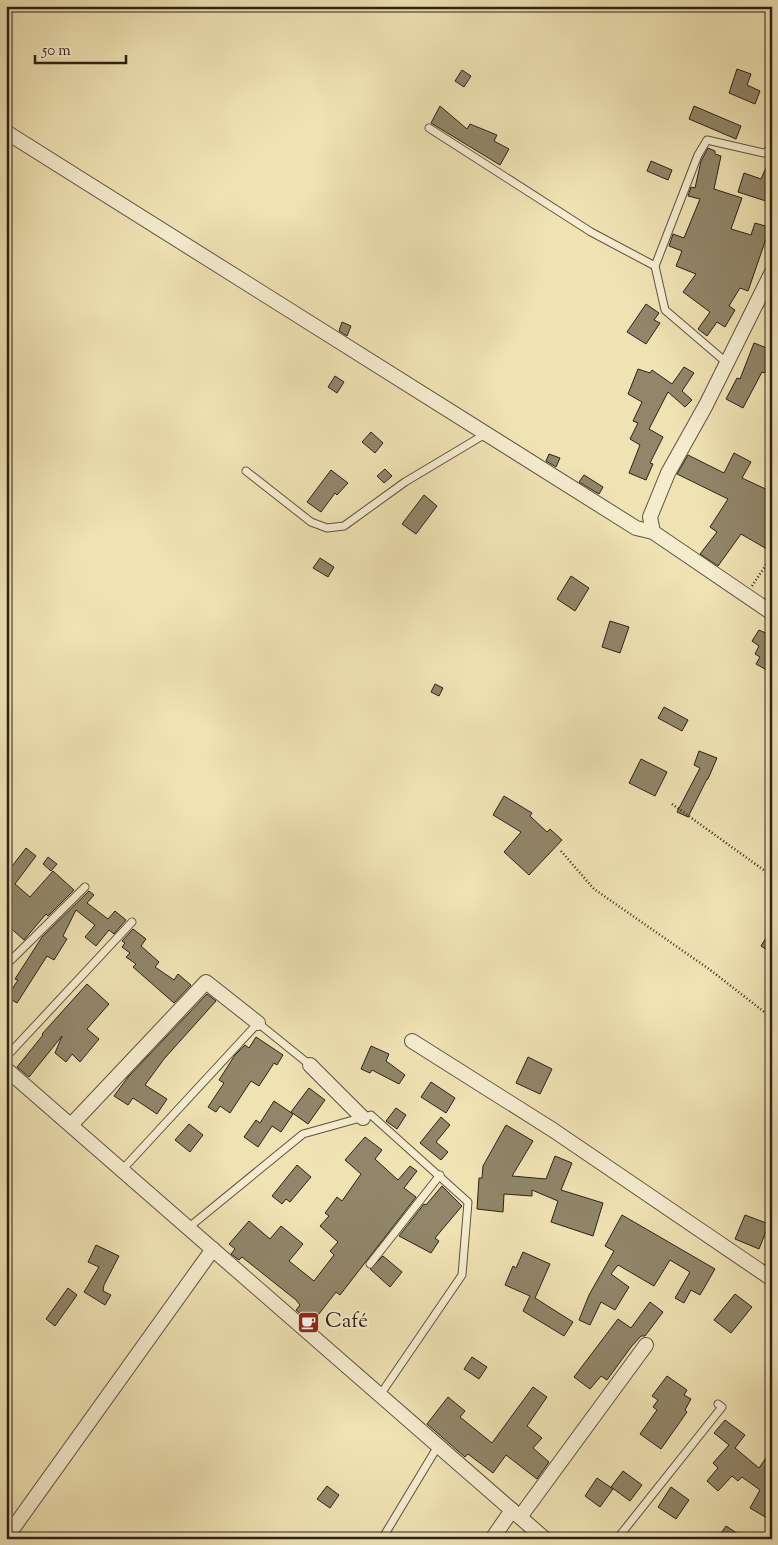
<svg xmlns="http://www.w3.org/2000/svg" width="778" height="1545" viewBox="0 0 778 1545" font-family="'Sorts Mill Goudy',serif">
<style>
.building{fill:#918669;stroke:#2c2219}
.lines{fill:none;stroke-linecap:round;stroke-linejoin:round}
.lane-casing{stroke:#5d5240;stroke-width:9}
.street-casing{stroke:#5d5240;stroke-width:16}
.path{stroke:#2c2219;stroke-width:2.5;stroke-dasharray:1 2.5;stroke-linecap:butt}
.lane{stroke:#f5ecce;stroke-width:7}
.street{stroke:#f5ecce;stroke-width:14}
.labels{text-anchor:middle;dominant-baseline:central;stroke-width:4;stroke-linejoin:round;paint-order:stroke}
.poi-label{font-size:21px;fill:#2c2219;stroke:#f5ecce;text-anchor:start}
</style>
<rect width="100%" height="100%" fill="#efe2b3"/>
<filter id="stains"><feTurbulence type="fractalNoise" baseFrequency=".004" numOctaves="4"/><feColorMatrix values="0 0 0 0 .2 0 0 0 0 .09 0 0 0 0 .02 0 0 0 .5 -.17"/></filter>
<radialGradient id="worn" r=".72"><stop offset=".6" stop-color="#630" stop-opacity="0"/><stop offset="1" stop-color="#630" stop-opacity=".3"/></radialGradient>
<g class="building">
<path d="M737,69L751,74L747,85L760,91L755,104L729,93Z"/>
<path d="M462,70L471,76L464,87L455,81Z"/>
<path d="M440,106L467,129L470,124L497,135L494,141L509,149L500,165L431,123Z"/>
<path d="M694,106L741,126L736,139L689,119Z"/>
<path d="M708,148L715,151V154L721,156L714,189L742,198L731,229L751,235L755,223L772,228V238L767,236L748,291L740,288L729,306L735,310L725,327L717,322L707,336L698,329L710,312L683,292L696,274L676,266L682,251L669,246L673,234L684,238L700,199L688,196L691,187L695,188L701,161Z"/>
<path d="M772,154V203L738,192L744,173L761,179Z"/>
<path d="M651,161L672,170L668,180L647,171Z"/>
<path d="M646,304L659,313L654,320L660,323L646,344L627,332Z"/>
<path d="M342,322L351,326L347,336L339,331Z"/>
<path d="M754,343L772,350V356L765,373L762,372L743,408L726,399L737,378L740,379Z"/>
<path d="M684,367L694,373L682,391L692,400L685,407L668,392L649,429L663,437L650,463L653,464L646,480L629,473L640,445L630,439L638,423L633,421L642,402L628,394L638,369L650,373L652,370L672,384Z"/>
<path d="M335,376L344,382L337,393L328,387Z"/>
<path d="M371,432L383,443L375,453L362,442Z"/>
<path d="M734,453L751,462L742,478L772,492V552L741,534L718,566L700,554L717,532L710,527L728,499L677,474L688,455L724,473Z"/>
<path d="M549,454L560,458L556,467L546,461Z"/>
<path d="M385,469L392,476L384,483L377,476Z"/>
<path d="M331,470L348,483L337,495L335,493L321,512L307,502Z"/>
<path d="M584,475L603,487L599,494L579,482Z"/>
<path d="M424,495L437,506L416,534L402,524Z"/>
<path d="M320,558L334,567L328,577L313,568Z"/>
<path d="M571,576L589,588L575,611L557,599Z"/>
<path d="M610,621L629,627L620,653L602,647Z"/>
<path d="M759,630L772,636V673L756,664L760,657L755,654L759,646L752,641Z"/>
<path d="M435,684L443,688L439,696L431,692Z"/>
<path d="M664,707L688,720L682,731L658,718Z"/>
<path d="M699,751L717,758L708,779H707L688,817L677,812L700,768L694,765Z"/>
<path d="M641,759L667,772L655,796L629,783Z"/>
<path d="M504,796L532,813L530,816L547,832L550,829L562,840L529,875L504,852L521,832L493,815Z"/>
<path d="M26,848L36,856L15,884L30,897L53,871L74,890L48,916L46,914L24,940L6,924V874Z"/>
<path d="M48,857L57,864L51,871L43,864Z"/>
<path d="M89,891L94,895L87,903L108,919L115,911L126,920L114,934L109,930L96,946L85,937L95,925L76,910L63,936L67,939L54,960L47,956L17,1003L7,997L18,980L15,979L42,937Z"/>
<path d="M772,928V953L761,946Z"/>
<path d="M133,929L146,939L141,946L159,962L155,967L174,980L178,974L191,985L174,1003L133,967L136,964L126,957L130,953L122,947L125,943L122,941Z"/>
<path d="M87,984L109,1004L87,1029L99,1039L80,1062L72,1054L66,1062L55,1053L62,1036L29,1077L17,1067L43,1035L42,1034Z"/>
<path d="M207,994L216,1001L164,1059L145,1085L167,1099L157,1114L133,1098L128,1105L114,1096L128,1077Z"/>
<path d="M256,1037L283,1055L277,1065L274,1063L259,1086L251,1081L230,1113L220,1106L216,1112L208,1107L224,1083L219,1080L235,1055L245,1045L249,1048Z"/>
<path d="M371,1046L389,1054L386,1061L405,1075L399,1084L372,1070L370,1073L361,1069Z"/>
<path d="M528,1057L552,1069L540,1094L516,1083Z"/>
<path d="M431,1082L455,1098L446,1113L421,1097Z"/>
<path d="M309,1088L325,1100L308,1124L291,1112Z"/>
<path d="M274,1101L293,1114L281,1132L272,1126L258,1147L244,1137L256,1120L260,1123Z"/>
<path d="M396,1108L406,1115L397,1129L386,1121Z"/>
<path d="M441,1117L450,1125L436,1142L448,1152L441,1160L420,1143Z"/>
<path d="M189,1124L203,1135L190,1152L175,1140Z"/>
<path d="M506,1125L533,1141L512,1176L546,1179L555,1156L572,1163L561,1190L603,1203L593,1236L551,1222L558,1201L532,1190V1196L504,1194L503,1212L477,1209L479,1178H482L483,1166Z"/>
<path d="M365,1137L382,1150L375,1159L398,1180L410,1166L417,1171L404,1188L416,1197L340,1295L336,1292L315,1319L312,1317L309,1321L296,1310L300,1305L296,1300L242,1257L239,1260L231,1254L235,1249L229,1244L249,1221L270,1239L281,1226L303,1244L289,1261L314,1281L334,1255L330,1251L338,1242L320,1226L329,1216L325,1213L337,1197L342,1201L361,1174L345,1160Z"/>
<path d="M297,1165L311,1177L290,1202L286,1199L282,1204L272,1196Z"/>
<path d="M442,1186L462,1206L435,1238L439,1241L431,1253L399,1236L424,1204L426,1205Z"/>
<path d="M622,1215L715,1269L700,1295L691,1290L684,1303L675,1298L690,1272L670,1260L654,1286L618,1265L611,1274L629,1287L615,1310L601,1302L590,1325L579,1320L589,1295L614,1251L605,1246Z"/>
<path d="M745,1215L769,1224L759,1249L735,1239Z"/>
<path d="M96,1245L119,1256L104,1285L103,1291L111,1295L105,1305L84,1292L99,1267L88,1262Z"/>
<path d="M523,1252L550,1264L535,1298L573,1322L564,1336L523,1311L530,1296L505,1285L513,1266L516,1268Z"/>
<path d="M383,1256L402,1272L390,1287L370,1269Z"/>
<path d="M68,1288L77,1295L55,1326L46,1319Z"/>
<path d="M735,1294L752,1307L731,1333L714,1320Z"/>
<path d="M650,1302L663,1312L645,1336H641L631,1347L607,1380L601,1376L590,1389L574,1377L618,1319L631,1328Z"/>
<path d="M472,1357L487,1367L479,1379L464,1369Z"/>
<path d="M667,1376L687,1390L684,1395L691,1399L685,1410L687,1412L661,1449L640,1434L657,1410L653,1407L658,1400L652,1396Z"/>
<path d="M533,1387L547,1397L527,1426L542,1438L533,1448L549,1462L537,1479L506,1455L493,1473L468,1454L465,1457L427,1424L448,1397L465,1411L460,1417L492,1443Z"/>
<path d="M725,1420L745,1435L735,1448L759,1468L772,1449V1521L750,1508L760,1490L742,1477L738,1481L732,1476L718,1491L707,1481L718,1468L713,1463L729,1445L714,1433Z"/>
<path d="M623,1471L642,1485L630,1501L611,1487Z"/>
<path d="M597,1478L613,1489L600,1507L585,1496Z"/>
<path d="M327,1486L339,1495L330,1508L317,1499Z"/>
<path d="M671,1487L689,1500L676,1519L658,1507Z"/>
<path d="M726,1526L746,1539H717Z"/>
</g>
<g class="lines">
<defs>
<g id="lane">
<path d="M429,128L591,232L655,266"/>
<path d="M727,363L665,310L655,266L698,155L707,140L764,153L772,148"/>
<path d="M246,471L311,522L327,528L344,526L405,482L487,433"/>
<path d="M6,965L85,887"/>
<path d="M6,1057L132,922"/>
<path d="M122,1170L258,1023L310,1065"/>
<path d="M188,1228L303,1134L371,1115L468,1202L462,1275L380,1395"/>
<path d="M370,1264L440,1175"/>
<path d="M382,1539L438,1446"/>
<path d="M617,1539L722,1407L718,1404"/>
</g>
<g id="street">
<path d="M6,132L636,528L653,532"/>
<path d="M772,272L706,405L668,473L650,517L653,532L772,613"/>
<path d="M412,1041L553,1130L772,1279"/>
<path d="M310,1065L363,1118"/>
<path d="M6,1069L545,1539"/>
<path d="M71,1125L206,982L258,1023"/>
<path d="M520,1517L646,1345"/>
<path d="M6,1538L213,1249"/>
<path d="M492,1539L512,1510"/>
</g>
</defs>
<use href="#lane" class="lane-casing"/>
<use href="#street" class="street-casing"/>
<g class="path">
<path d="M752,586L772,556"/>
<path d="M672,804L772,876"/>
<path d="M561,851L594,889L709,969L772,1018"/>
</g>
<use href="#lane" class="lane"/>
<use href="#street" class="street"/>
</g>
<defs>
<symbol id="cafe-square" viewBox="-11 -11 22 22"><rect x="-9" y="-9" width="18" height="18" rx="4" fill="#8f2418" stroke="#f5ecce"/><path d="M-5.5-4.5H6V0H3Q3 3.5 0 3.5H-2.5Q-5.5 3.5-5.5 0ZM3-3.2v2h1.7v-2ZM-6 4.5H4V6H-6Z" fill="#fff"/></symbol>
</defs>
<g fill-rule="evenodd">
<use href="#cafe-square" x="296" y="1310" width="25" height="25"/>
</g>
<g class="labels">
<g class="poi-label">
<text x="325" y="1322">Café</text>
</g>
</g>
<rect width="778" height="1545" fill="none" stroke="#efe2b3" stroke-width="25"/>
<rect x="8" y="8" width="763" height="1530" fill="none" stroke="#2c2219" stroke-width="2.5"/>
<rect x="12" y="12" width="753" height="1520" fill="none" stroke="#2c2219"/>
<path d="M35 55v8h91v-8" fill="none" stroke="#2c2219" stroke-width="2.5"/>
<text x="42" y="55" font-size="15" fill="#2c2219" stroke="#f5ecce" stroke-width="4" paint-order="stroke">50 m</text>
<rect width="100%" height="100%" filter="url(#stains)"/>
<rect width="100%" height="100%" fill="url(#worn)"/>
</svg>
